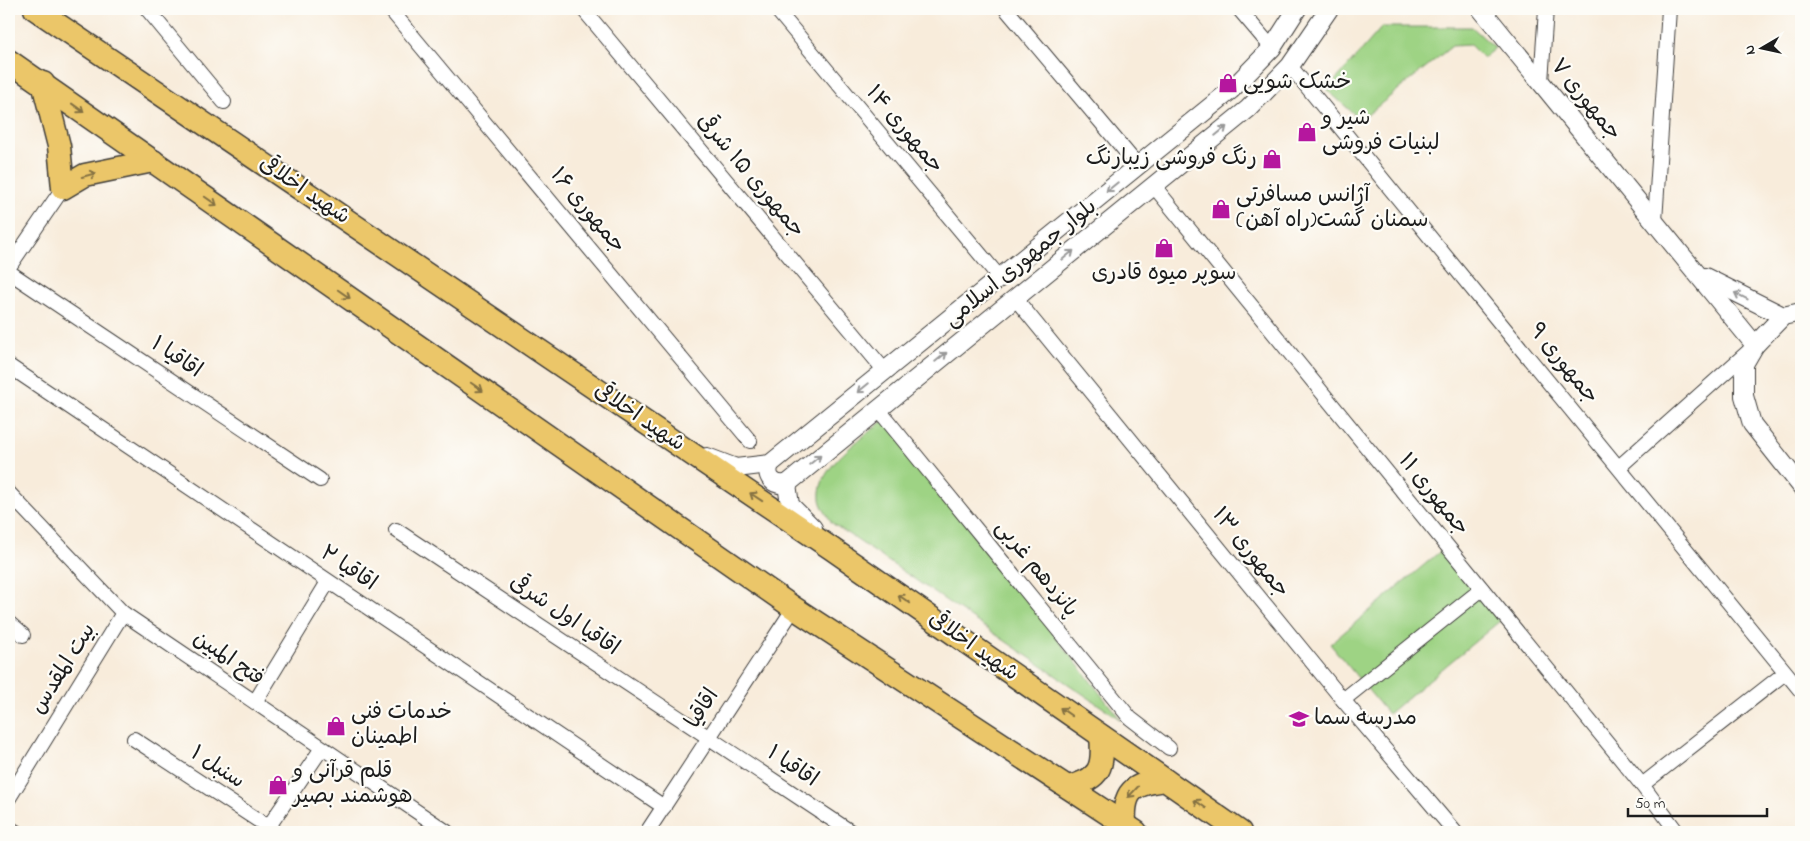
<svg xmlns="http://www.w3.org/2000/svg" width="1810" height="841" viewBox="0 0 1810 841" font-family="'Indie Flower','Playpen Sans Arabic',sans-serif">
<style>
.green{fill:#9ed384;stroke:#5d7850}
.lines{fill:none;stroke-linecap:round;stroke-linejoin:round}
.minor-casing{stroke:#3d3b39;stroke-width:16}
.tertiary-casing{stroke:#3d3b39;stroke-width:20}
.primary-casing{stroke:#3d3b39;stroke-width:25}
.minor{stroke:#fff;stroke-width:14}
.tertiary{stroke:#fff;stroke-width:18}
.primary{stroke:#ebc669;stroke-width:22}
.oneway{stroke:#847142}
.oneway2{stroke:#999}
.labels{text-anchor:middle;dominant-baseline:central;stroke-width:4.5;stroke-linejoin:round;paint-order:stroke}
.poi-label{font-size:22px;fill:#1c1c1c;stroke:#fdfcf7;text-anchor:start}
.street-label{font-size:22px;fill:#1c1c1c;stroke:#fdfcf7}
</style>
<rect width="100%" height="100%" fill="#fdfcf7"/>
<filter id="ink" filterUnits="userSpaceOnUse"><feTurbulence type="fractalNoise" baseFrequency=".02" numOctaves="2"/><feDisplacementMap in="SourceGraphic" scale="10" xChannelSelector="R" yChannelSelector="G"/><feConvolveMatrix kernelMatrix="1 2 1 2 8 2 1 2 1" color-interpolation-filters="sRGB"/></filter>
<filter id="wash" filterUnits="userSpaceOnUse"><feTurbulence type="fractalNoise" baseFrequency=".0096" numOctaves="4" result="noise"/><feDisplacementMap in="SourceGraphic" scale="20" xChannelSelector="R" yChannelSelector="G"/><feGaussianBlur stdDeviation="1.12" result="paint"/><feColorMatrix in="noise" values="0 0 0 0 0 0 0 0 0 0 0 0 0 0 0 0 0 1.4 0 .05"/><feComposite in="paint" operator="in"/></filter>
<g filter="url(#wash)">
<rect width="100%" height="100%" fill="#f8ecdb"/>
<g class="green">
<path d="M1382,27H1472L1495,48L1483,58L1470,45L1452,46L1361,120L1327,90Z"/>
<path d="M885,419L1121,720L832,523C828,516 821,507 820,499C816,467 863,438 885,419Z"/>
<path d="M1443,549L1501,620L1388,714L1330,644Z"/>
</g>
</g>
<g filter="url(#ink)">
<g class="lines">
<defs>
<g id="minor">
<path d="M147,9L224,102"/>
<path d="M390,9L750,441"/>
<path d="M583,9L885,371"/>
<path d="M776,9L1000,278"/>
<path d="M1006,9L1138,166"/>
<path d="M1239,9L1272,48"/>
<path d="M1290,66L1801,691"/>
<path d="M1541,82L1546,9"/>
<path d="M1153,185L1642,785L1677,832"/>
<path d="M1655,221L1669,9"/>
<path d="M9,267L63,188"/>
<path d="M9,272L320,480"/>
<path d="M1015,298L1343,700L1455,832"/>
<path d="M9,366L664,807"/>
<path d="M878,409L1130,718L1169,748"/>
<path d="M1619,467L1749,351"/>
<path d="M9,493L123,613L447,832"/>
<path d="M396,530L851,832"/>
<path d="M9,623L23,635"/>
<path d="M1343,700L1482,589"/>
<path d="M255,702L328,582"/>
<path d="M134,739L276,832"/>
<path d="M1642,785L1785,673"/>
<path d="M9,798L123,613"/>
<path d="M9,828L16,832"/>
<path d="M265,832L322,748"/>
<path d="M647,832L794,608"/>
</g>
<g id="tertiary">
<path d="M1481,9L1755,345"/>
<path d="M1705,277L1783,316"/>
<path d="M1801,312L1783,316L1755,345L1744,364V396L1752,424L1801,486"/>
<path d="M707,457L736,468L770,464L1231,90L1272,48L1297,9"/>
<path d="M770,464C765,477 773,486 787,484"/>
<path d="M813,528L790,505L787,484L1248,109L1290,66L1329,9"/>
</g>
<g id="primary">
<path d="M35,9L832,549L1240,832"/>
<path d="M9,61L794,608L1136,832"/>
<path d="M43,83L59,146L63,188L85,175L153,161"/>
<path d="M1068,787C1101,779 1104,767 1101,736"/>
<path d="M1125,825C1123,791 1132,784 1165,780"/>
</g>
</defs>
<use href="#minor" class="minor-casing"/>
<use href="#tertiary" class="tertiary-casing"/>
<use href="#primary" class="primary-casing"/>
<use href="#minor" class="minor"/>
<use href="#tertiary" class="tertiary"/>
<use href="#primary" class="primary"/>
</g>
<defs><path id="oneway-shaft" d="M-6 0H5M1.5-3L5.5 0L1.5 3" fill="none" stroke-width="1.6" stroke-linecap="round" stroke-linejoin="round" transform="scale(1.25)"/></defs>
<g class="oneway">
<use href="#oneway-shaft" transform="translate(78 108) rotate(36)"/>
<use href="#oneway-shaft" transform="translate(89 175) rotate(-15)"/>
<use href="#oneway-shaft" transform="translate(211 201) rotate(35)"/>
<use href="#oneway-shaft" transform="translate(344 294) rotate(35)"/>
<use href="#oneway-shaft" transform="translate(477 387) rotate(35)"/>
<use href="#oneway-shaft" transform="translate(756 497) rotate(-146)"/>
<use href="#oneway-shaft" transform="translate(904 599) rotate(-145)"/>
<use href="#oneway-shaft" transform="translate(1066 712) rotate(-145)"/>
<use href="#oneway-shaft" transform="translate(1133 792) rotate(133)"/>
<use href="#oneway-shaft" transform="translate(1200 804) rotate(-145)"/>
</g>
<g class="oneway2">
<use href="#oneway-shaft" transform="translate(1221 131) rotate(-39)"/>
<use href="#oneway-shaft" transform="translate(1112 187) rotate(141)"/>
<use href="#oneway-shaft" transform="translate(1068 255) rotate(-39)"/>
<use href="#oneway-shaft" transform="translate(1741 296) rotate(-153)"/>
<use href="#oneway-shaft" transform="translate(941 357) rotate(-39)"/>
<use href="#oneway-shaft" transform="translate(863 388) rotate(141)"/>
<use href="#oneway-shaft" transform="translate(815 460) rotate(-39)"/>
</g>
</g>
<defs>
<symbol id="shop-bare" viewBox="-9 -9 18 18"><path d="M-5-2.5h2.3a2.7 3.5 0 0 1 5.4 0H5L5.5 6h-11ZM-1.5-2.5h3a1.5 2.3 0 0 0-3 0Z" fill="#b5179e" stroke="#fdfcf7" stroke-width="2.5" paint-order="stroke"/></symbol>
<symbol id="school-bare" viewBox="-9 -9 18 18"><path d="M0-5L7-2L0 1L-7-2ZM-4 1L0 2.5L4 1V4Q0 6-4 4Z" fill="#b5179e" stroke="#fdfcf7" stroke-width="2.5" paint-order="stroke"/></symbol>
</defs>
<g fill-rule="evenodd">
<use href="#shop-bare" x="1214" y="69" width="28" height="28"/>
<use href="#shop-bare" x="1293" y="118" width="28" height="28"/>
<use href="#shop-bare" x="1258" y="145" width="28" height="28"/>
<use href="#shop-bare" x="1207" y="195" width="28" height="28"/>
<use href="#shop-bare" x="1150" y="234" width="28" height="28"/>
<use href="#school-bare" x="1285" y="705" width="28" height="28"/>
<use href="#shop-bare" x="322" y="712" width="28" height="28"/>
<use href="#shop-bare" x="264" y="771" width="28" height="28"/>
</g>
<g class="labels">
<g class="poi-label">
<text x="1243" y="83">خشک شویی</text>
<text x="1322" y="119">شیر و<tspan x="1322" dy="25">لبنیات فروشی</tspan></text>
<text x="1257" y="159" text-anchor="end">رنگ فروشی زیبارنگ</text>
<text x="1236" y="196">آژانس مسافرتی<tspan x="1236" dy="25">سمنان گشت(راه آهن)</tspan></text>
<text x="1164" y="274" text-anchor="middle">سوپر میوه قادری</text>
<text x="351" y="713">خدمات فنی<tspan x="351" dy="25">اطمینان</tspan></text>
<text x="1314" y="719">مدرسه سما</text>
<text x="293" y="772">قلم قرآنی و<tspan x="293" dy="25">هوشمند بصیر</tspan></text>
</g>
<g class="street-label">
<text transform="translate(1585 100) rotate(51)">جمهوری ۷</text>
<text transform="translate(904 130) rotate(50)">جمهوری ۱۴</text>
<text transform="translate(750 176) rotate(50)">جمهوری ۱۵ شرقی</text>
<text transform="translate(304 191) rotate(34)">شهید اخلاقی</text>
<text transform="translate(587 211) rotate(50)">جمهوری ۱۶</text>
<text transform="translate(1021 264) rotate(-39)">بلوار جمهوری اسلامی</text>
<text transform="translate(176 358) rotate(34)">اقاقیا ۱</text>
<text transform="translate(1563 364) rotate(51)">جمهوری ۹</text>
<text transform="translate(639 418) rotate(34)">شهید اخلاقی</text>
<text transform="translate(1433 495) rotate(51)">جمهوری ۱۱</text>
<text transform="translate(1250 553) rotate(51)">جمهوری ۱۳</text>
<text transform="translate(348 569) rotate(34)">اقاقیا ۲</text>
<text transform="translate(1036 569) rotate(51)">پانزدهم غربی</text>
<text transform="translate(564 616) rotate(34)">اقاقیا اول شرقی</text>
<text transform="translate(973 647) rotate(35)">شهید اخلاقی</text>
<text transform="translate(228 659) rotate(34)">فتح المبین</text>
<text transform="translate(64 669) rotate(-58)">بیت المقدس</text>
<text transform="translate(703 709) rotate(-57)">اقاقیا</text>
<text transform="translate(792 767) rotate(34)">اقاقیا ۱</text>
<text transform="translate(217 768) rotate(33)">سنبل ۱</text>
</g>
</g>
<rect width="1810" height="841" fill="none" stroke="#fdfcf7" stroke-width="30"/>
<g transform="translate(1762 48) rotate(261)" stroke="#fdfcf7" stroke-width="4" paint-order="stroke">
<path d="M0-4L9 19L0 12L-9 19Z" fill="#1c1c1c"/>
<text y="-8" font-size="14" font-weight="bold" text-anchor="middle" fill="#1c1c1c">N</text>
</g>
<path d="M1628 808v8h139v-8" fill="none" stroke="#1c1c1c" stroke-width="2.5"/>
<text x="1635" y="808" font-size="15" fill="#1c1c1c" stroke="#fdfcf7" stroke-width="4" paint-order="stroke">50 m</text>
</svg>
